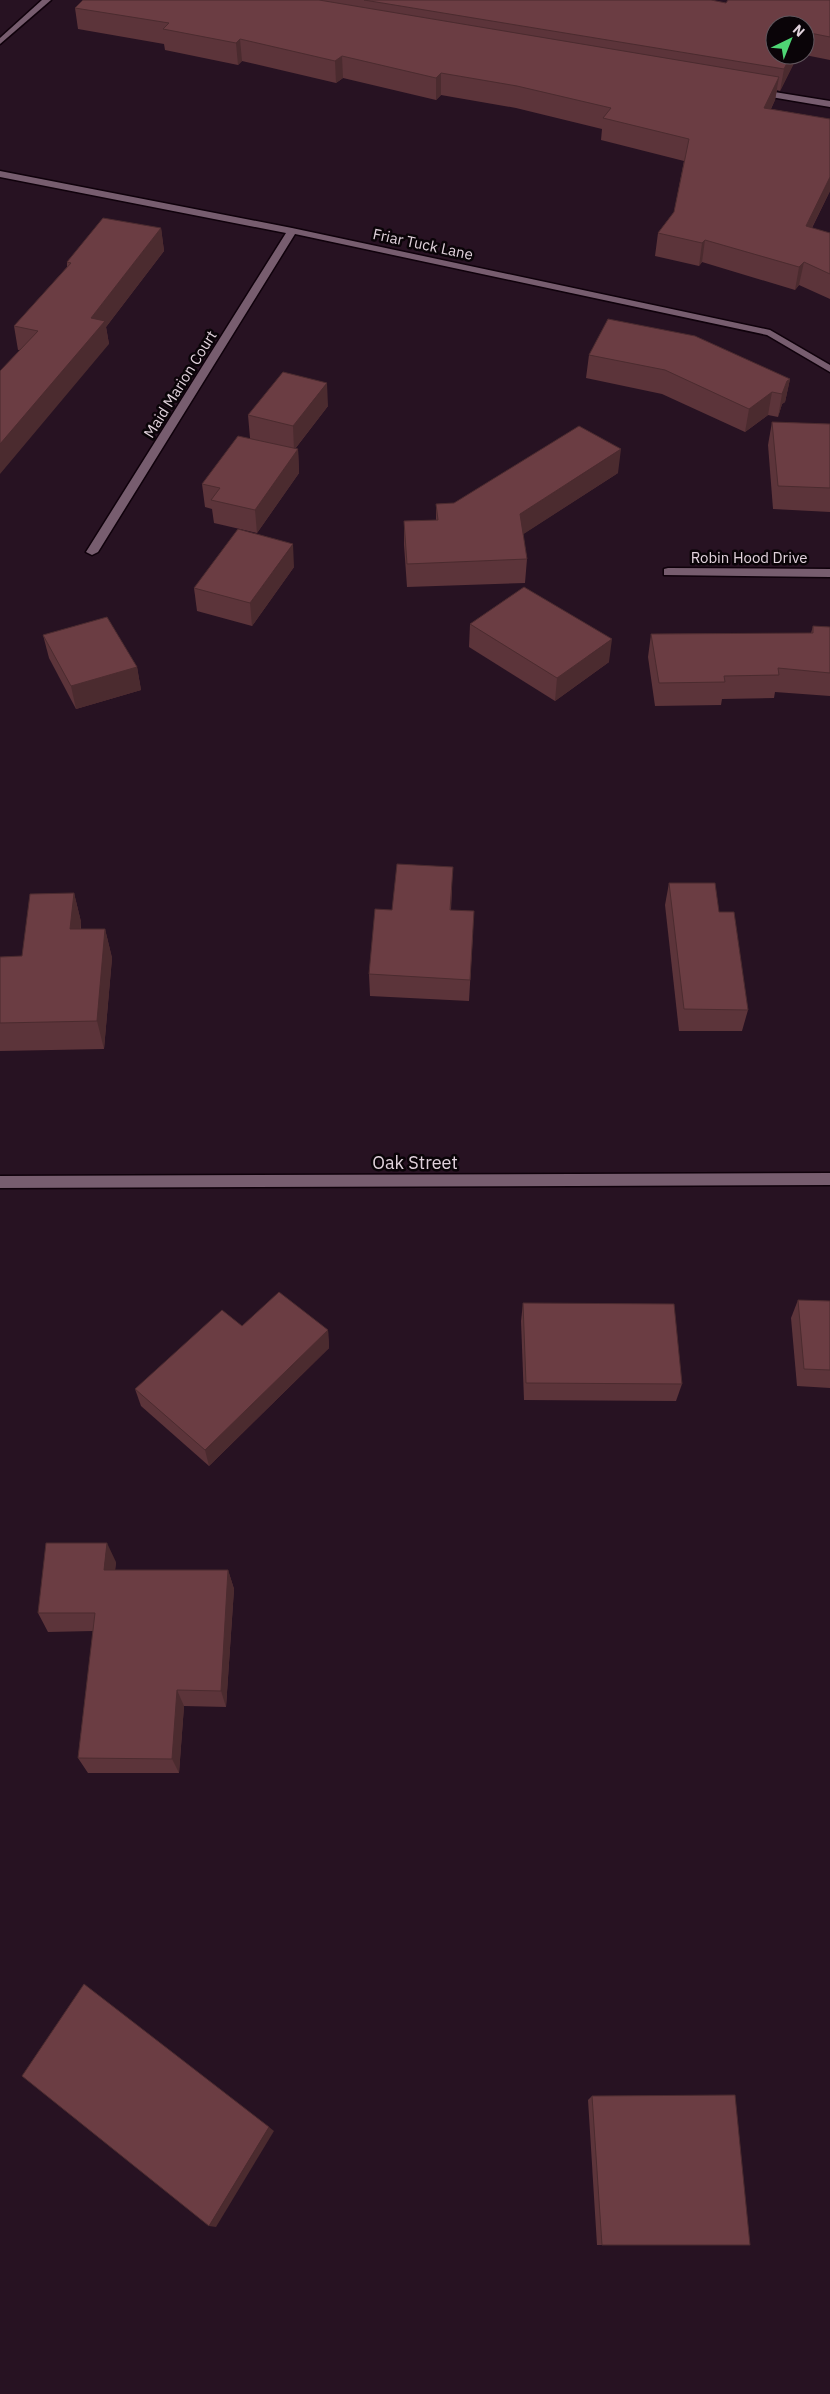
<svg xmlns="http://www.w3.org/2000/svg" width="830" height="2394" viewBox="0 0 830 2394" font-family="'IBM Plex Sans',sans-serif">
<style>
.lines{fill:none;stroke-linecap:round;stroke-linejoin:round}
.minor-casing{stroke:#0f010b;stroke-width:3}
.minor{fill:#775d6f;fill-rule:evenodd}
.wall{fill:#5c343a}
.shaded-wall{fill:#4b2b2f}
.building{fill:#6b3d43;stroke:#4b2b2f}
.labels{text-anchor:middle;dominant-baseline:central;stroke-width:5;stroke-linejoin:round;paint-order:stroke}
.far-street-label{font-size:15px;fill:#e1d2dc;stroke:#0a0408}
.street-label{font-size:18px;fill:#e1d2dc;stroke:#0a0408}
</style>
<rect width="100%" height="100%" fill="#271222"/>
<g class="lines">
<defs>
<g id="minor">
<path d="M42,0H51L0,44V38Z"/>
<path d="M756,89L830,101V107L753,94L752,92Z"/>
<path d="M0,171L292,228L770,330L830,365V372L767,335L295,234L98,552L92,555L86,552L286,233L0,177Z"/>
<path d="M668,568L830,569V577L664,575V569Z"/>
<path d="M830,1173V1185L0,1188V1176Z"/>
</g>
</defs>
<use href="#minor" class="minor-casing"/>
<use href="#minor" class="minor"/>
</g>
<g class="wall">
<path d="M83,0H711L726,3L830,0V60L805,55V25H775L798,55L780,91L777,90L775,100L771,109L830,119V191L812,228L830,233V299L799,285L795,290L702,262L699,266L655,256L658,233L674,212L684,161L601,140L602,129L516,108L441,95L436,100L343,78L336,83L242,61L238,65L165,50L164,44L78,29L75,8Z"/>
<path d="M161,228L164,251L106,327L109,344L18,350L14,326L67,267V262Z"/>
<path d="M589,355L790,379L785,402L782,404L778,417L768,415L745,432L662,394L586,378Z"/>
<path d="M328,406L295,449H298L299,473L257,533L214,523L212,509L205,507L202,484L250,438L248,415Z"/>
<path d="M772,422L830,424V512L773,509L768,445Z"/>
<path d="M618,473L523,534L527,559L525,583L407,587L404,545V521L436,520V504L454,503Z"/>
<path d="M294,567L252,626L197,611L194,588Z"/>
<path d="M470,624L609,662L555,701L469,647Z"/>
<path d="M813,626L830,627V696L775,692L774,698L722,699L721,705L655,706L648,657L651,634L811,633Z"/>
<path d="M43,635L137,667L141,690L76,709L49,658Z"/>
<path d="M669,883L719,912L748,1010L742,1031H679L665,905Z"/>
<path d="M452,889L451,910L473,933L469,1001L370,996L369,974L392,910Z"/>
<path d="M74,893L81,922V929H105L112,958L104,1049L0,1051V957L22,956Z"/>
<path d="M798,1300L830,1301V1388L797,1386L791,1318Z"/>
<path d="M523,1303L682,1384L676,1401L524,1400L521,1321Z"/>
<path d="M328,1330L329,1348L209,1466L141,1406L135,1389Z"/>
<path d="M116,1562L115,1570H228L234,1589L226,1707L184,1706L179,1773H88L78,1758L93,1631L48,1632L38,1613Z"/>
<path d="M592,2096L741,2245H597L588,2100Z"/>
</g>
<g class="shaded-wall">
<path d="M240,39L242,61L238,65L236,43Z"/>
<path d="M791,55H798L780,91L784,69Z"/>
<path d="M342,56L343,78L336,83L335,61Z"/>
<path d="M441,73V95L436,100V78Z"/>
<path d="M779,77L775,100L760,130L764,108Z"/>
<path d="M830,177V191L801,249L806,226Z"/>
<path d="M161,228L164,251L106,327L109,344L0,474V444L91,318Z"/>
<path d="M705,240L702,262L699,266L702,243Z"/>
<path d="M804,262L799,285L795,290L799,267Z"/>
<path d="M790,379L785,402L782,404L778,417L782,394L787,381Z"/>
<path d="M327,383L328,406L294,450L293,426Z"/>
<path d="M772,392L768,415L745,432L749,409Z"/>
<path d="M298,449L299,473L257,533L255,510Z"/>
<path d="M621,449L618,473L519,537L520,514Z"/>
<path d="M293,544L294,567L252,626L250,603Z"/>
<path d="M612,639L609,662L555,701L557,678Z"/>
<path d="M137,667L141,690L76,709L71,686Z"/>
<path d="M74,893L81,922L78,958L70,929Z"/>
<path d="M105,929L112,958L104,1049L97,1021Z"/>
<path d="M328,1330L329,1348L209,1466L205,1450Z"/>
<path d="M107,1543L116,1562L113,1589L104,1570Z"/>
<path d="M228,1570L234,1589L226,1707L221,1691Z"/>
<path d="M177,1690L184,1706L179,1773L172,1759Z"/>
<path d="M269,2127L274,2131L216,2227L209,2226Z"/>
</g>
<g class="building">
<path d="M83,0H319L779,77L764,108L830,119V177L806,226L830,233V274L804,262L799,267L705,240L702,243L658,233L674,212L689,139L603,118L611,108L517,86L441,73L436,78L342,56L335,61L240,39L236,43L163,29L169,23L75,8Z"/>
<path d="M364,0H711L726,3L728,0H830V37L805,32V25H775V55H791L784,69Z"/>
<path d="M103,218L161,228L91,318L105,321L0,444V371L38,331L14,326L71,263L67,262Z"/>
<path d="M608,319L695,336L790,379L787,381L782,394L772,392L749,409L665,370L589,355Z"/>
<path d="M283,372L327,383L293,426L248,415Z"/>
<path d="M772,422L830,424V488L778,486Z"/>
<path d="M579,426L621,449L520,514L527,559L407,564L404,521L438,520L436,504L454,503Z"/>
<path d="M238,436L298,449L255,510L211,500L220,488L202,484Z"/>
<path d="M238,529L293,544L250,603L194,588Z"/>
<path d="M524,587L612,639L557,678L470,624Z"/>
<path d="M107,617L137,667L71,686L43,635Z"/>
<path d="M813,626L830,627V673L778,668L779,675L724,676L725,682L659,683L651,634L813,633Z"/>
<path d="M397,864L453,867L450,910L474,911L470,980L369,974L375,909L392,910Z"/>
<path d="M669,883H715L719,912H734L748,1010L684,1009Z"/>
<path d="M74,893L70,929H105L97,1021L0,1023V957L22,956L30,894Z"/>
<path d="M279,1292L328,1330L205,1450L135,1389L222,1310L242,1326Z"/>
<path d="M798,1300L830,1301V1370L804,1369Z"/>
<path d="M523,1303L674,1304L682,1384L526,1383Z"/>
<path d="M46,1543H107L104,1570H228L221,1691L177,1690L172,1759L78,1758L95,1613H38Z"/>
<path d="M84,1984L269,2127L209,2226L22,2076Z"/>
<path d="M735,2095L750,2245H602L592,2096Z"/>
</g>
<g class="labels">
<g class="far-street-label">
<text transform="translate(423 244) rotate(12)">Friar Tuck Lane</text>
<text transform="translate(180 384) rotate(-58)">Maid Marion Court</text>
<text x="749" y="557">Robin Hood Drive</text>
</g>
<g class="street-label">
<text x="415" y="1162">Oak Street</text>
</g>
</g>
<g transform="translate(790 40) rotate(43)"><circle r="24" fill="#0a0408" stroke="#60565d"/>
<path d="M0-4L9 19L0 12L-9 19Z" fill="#4fd675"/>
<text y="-8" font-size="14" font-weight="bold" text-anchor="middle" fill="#e1d2dc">N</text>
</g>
</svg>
